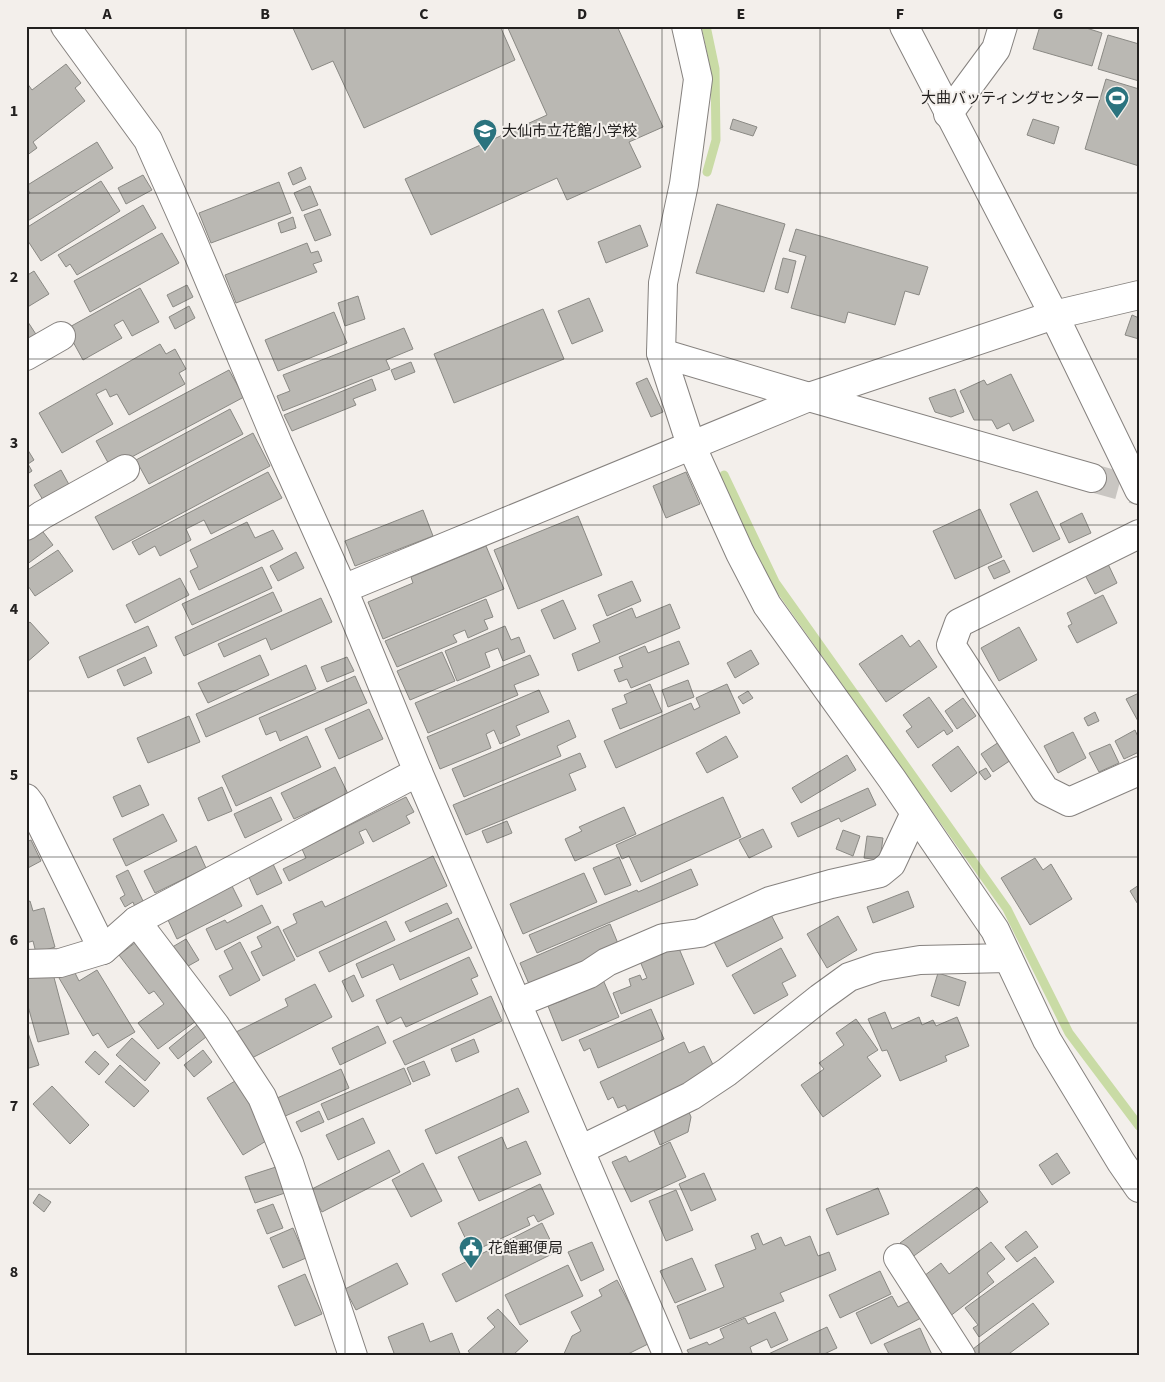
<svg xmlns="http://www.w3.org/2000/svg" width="1165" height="1382" viewBox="0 0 1165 1382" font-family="'Source Sans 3','Noto Sans JP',sans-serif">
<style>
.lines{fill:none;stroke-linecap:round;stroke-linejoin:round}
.stream{stroke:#c9dba5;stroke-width:9}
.building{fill:#bab8b3;stroke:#8a8984}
.minor-tunnel{stroke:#c9c6c2;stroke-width:28;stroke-dasharray:28 14;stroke-linecap:butt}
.minor-casing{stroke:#86827f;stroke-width:30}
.minor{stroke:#fff;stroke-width:28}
.grid{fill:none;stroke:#22201f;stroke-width:1;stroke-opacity:0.55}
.labels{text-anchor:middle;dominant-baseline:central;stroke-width:4;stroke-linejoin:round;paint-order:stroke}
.poi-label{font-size:15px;fill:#22201f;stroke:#f3efeb;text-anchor:start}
.neatline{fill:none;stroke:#22201f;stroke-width:2}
.grid-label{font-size:16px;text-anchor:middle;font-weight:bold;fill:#22201f}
</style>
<rect width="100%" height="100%" fill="#f3efeb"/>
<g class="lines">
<g class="stream">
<path d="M706,26L715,69L716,140L707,172"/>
<path d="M724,475L775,582L1007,909L1069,1033L1139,1126"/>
</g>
</g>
<g class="building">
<path d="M292,26H500L515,60L364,128L333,61L312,70Z"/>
<path d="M507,26H617L663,127L629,142L641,167L567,200L557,178L431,235L405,179L547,115Z"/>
<path d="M1040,26H1080L1102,33L1092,66L1033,49Z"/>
<path d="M1108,35L1139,44V81L1098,69Z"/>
<path d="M66,64L81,83L75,88L85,101L33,142L37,148L26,156V84L27,83L32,90Z"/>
<path d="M1106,79L1139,89V166L1085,149Z"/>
<path d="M733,119L757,127L753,136L730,129Z"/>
<path d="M1033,119L1059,127L1054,144L1027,135Z"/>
<path d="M97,142L113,168L26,222V195L30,193L26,186Z"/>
<path d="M301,167L306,179L293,185L288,173Z"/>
<path d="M143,175L152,190L126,204L118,188Z"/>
<path d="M101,181L120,211L41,261L26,238V228Z"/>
<path d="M279,182L291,213L211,243L199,213Z"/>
<path d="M310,186L318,205L302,211L294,193Z"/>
<path d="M717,204L785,224L764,292L696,273Z"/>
<path d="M143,205L156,228L77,275L70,264L66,267L58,255Z"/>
<path d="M320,209L331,235L315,241L304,215Z"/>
<path d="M293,217L296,228L281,233L278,223Z"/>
<path d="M640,225L648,246L606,263L598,242Z"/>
<path d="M796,229L928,267L919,295L905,291L895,325L848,312L845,323L791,308L806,256L789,251Z"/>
<path d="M162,233L179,263L90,312L74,281Z"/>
<path d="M307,243L311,253L318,251L322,261L313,264L317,272L236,303L225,275Z"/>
<path d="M783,258L796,261L788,293L775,289Z"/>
<path d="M34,271L49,294L26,308V276Z"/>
<path d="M187,285L193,297L173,307L167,295Z"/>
<path d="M140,288L159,322L132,336L123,320L114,325L122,338L83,360L66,329Z"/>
<path d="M358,296L365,319L345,326L338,303Z"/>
<path d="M589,298L603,331L572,344L558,311Z"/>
<path d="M189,306L195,318L175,329L169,317Z"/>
<path d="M543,309L564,359L454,403L434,354Z"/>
<path d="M334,312L347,343L278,371L265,340Z"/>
<path d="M1132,315L1139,318V339L1125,335Z"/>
<path d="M26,319L41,342L26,350Z"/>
<path d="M404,328L413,349L386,360L390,369L283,411L277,396L290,391L283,375Z"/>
<path d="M160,344L166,354L175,349L186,369L179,373L185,384L129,415L117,394L110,397L106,389L96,394L113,424L62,453L39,413Z"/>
<path d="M411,362L415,372L395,380L391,370Z"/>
<path d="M229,370L244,397L111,468L96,441Z"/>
<path d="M1011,374L1034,421L1013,431L1009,423L997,429L992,420H974L960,391L984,380L987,385Z"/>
<path d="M647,378L663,412L651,417L636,383Z"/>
<path d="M372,379L376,390L353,399L356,405L292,431L284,415Z"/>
<path d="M955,389L964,412L951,417L935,412L929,398Z"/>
<path d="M230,409L243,434L149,484L136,460Z"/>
<path d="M253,433L270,466L113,550L95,517Z"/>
<path d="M26,447L34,460L28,464L32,471L26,475Z"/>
<path d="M61,470L72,490L46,505L34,485Z"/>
<path d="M268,472L282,498L211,534L204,520L186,529L191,540L160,556L155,546L139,555L132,542Z"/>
<path d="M686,472L700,504L666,518L653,486Z"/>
<path d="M1037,491L1060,539L1033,552L1010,504Z"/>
<path d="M980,509L1002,557L955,579L933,531Z"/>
<path d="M423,510L433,536L355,566L345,541Z"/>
<path d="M1082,513L1091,533L1069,543L1060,524Z"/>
<path d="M578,516L602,575L518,609L494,550Z"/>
<path d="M247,522L255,538L273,530L283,549L199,590L190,571L198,567L190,550Z"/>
<path d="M40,528L53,545L26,565V538Z"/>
<path d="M486,546L504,589L383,639L368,602L413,583L411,577Z"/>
<path d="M58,550L73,571L35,596L26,583V571Z"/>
<path d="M296,552L304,568L278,581L270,566Z"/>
<path d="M1004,560L1010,572L994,579L988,567Z"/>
<path d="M1108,564L1117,583L1095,594L1085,575Z"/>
<path d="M262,567L272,588L192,625L182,604Z"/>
<path d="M180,578L189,595L135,623L126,605Z"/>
<path d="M632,581L641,601L607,616L598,595Z"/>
<path d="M273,592L282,611L184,656L175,637Z"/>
<path d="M1103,595L1117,623L1077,643L1068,626L1072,624L1067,613Z"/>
<path d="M321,598L332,622L271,650L266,638L224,657L218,644Z"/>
<path d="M486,599L493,617L484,620L488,629L468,638L465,630L453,635L457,642L397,667L385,641Z"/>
<path d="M563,600L576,629L554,639L541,610Z"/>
<path d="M670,604L680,628L578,671L572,654L600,642L593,625L632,608L636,618Z"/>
<path d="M30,622L49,643L26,663V625Z"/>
<path d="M148,626L157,646L88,678L79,657Z"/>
<path d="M505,626L511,640L519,637L525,652L503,661L498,648L485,653L490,667L457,681L445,651Z"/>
<path d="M1019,627L1037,660L999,681L981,648Z"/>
<path d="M902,635L910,647L919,640L937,667L886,702L859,664Z"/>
<path d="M679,641L689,664L631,688L627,679L619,682L614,670L623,667L619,657L645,646L648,653Z"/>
<path d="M751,650L759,664L735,678L727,663Z"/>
<path d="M442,652L455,681L410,700L397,671Z"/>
<path d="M260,655L269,675L208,703L198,683Z"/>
<path d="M530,655L539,675L514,685L518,695L428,733L415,703Z"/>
<path d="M145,657L152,673L124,686L117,670Z"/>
<path d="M347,657L354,671L327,682L321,667Z"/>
<path d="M306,665L316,689L206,737L196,714Z"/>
<path d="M355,676L367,703L280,741L276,731L266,735L259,718Z"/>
<path d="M688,680L694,697L668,707L662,690Z"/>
<path d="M650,684L662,712L620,729L612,709L627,703L624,695Z"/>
<path d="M727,684L740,713L616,768L604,741L691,703L694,710L700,707L696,698Z"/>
<path d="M539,690L549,712L516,726L520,735L500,744L494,730L486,734L491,748L440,769L427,737Z"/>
<path d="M748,691L753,698L743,704L738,697Z"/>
<path d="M1139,693V723L1126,699Z"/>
<path d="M929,697L953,731L947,735L944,730L918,748L906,731L912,727L903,715Z"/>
<path d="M963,698L976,716L957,729L945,711Z"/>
<path d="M369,709L383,739L339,759L325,729Z"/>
<path d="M1095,712L1099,721L1088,726L1084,718Z"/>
<path d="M189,716L200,742L148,763L137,738Z"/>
<path d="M569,720L576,737L557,746L561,756L464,797L452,769Z"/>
<path d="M1135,730L1139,739V752L1124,759L1115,741Z"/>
<path d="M1073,732L1086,758L1058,773L1044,746Z"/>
<path d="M307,736L321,767L236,806L222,776Z"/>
<path d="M726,736L738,757L707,773L696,753Z"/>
<path d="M999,742L1011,760L993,772L981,754Z"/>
<path d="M1110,744L1119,763L1099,772L1089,753Z"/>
<path d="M958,746L977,773L951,792L932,765Z"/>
<path d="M580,753L586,767L569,774L576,790L466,835L453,805Z"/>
<path d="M847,755L856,770L801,803L792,788Z"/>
<path d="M335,767L348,794L294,819L281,793Z"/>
<path d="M986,768L991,776L985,780L979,772Z"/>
<path d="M140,785L149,805L122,817L113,797Z"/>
<path d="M222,787L232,811L208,821L198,798Z"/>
<path d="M868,788L876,805L841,822L839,818L798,837L791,823Z"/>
<path d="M271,797L282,820L245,838L234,814Z"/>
<path d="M406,797L414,812L406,816L410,823L373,842L366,829L359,832L364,843L289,881L283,869L306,858L302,849Z"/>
<path d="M723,797L741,837L641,882L629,856L622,859L616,845Z"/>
<path d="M624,807L636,834L575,861L565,839L582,831L579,827Z"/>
<path d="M163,814L177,841L126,866L113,839Z"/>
<path d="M507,821L512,833L487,843L482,831Z"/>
<path d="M763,829L772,847L749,858L739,840Z"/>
<path d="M843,830L860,836L853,856L836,849Z"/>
<path d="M867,836L883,838L880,860L864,858Z"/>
<path d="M31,840L41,861L26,869V842Z"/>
<path d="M196,846L206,868L155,893L144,871Z"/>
<path d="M433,856L447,886L297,957L283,930L297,923L293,914L322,901L325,907Z"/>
<path d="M619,857L631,885L605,895L593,868Z"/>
<path d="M1035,858L1043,870L1051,864L1072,899L1030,925L1001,878Z"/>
<path d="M273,864L282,883L257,895L248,875Z"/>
<path d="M691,869L698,885L537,953L529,935L637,890L638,892Z"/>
<path d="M128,870L144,903L135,907L133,902L125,907L120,898L125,895L116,876Z"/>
<path d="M584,873L597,902L523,934L510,904Z"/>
<path d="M1139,885V906L1130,891Z"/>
<path d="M232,886L242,906L177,939L167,918Z"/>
<path d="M908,891L914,907L873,923L867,907Z"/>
<path d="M30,901L33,911L44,908L55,947L36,953L33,941L26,943V902Z"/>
<path d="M447,903L452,913L410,932L405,922Z"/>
<path d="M262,905L271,923L216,950L206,929L225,920L227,923Z"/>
<path d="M768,909L783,938L727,967L712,938Z"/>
<path d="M838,916L857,950L827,968L807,934Z"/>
<path d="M458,918L472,948L400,980L393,964L362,978L356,964Z"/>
<path d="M386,921L395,940L329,972L319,952Z"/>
<path d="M610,924L619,946L532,991L520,963Z"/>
<path d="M278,926L295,960L263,976L251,952L262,947L257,937Z"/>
<path d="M140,939L200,1018L158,1049L138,1023L164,1004L154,991L149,994L119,955Z"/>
<path d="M186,939L199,960L181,970L169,949Z"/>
<path d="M675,939L694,984L621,1014L613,993L631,986L629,979L640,975L642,980L647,978L637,954Z"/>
<path d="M240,942L260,980L230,996L219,976L233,969L224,951Z"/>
<path d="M781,948L796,976L782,983L788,995L754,1014L732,975Z"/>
<path d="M469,957L478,976L471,979L478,994L406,1027L401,1017L387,1024L376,1000Z"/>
<path d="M73,969L79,981L97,970L135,1032L108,1048L98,1033L93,1036L59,978Z"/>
<path d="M52,970L69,1034L38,1042L26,999V977Z"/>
<path d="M938,973L966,982L959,1006L931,996Z"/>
<path d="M354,975L364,996L352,1002L342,981Z"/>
<path d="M601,975L619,1017L562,1041L548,1006L567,999L563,990Z"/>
<path d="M315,984L332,1017L248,1060L234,1033L288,1006L285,999Z"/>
<path d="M491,996L502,1021L405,1065L393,1041Z"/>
<path d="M651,1009L664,1039L598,1068L590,1048L584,1051L579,1040Z"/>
<path d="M885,1012L892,1029L919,1017L922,1025L933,1020L936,1026L957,1017L969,1046L945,1056L947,1061L900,1081L887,1050L882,1051L868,1019Z"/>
<path d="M856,1019L878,1050L867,1057L881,1076L823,1117L801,1085L824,1069L819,1063L844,1045L836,1033Z"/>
<path d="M197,1025L206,1037L178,1059L169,1048Z"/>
<path d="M378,1026L386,1043L340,1065L332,1048Z"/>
<path d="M26,1027L39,1065L26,1069Z"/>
<path d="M132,1038L160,1063L145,1081L116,1055Z"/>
<path d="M474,1039L479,1052L456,1062L451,1049Z"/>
<path d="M684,1042L689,1053L704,1046L715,1069L630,1115L625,1105L618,1108L613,1097L608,1100L600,1082Z"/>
<path d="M203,1050L212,1062L194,1077L184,1065Z"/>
<path d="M95,1051L109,1064L99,1075L85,1062Z"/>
<path d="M424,1061L430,1075L413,1082L407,1068Z"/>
<path d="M120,1065L149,1091L134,1107L105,1082Z"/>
<path d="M404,1068L411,1084L328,1120L321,1104Z"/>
<path d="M341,1069L349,1088L283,1117L275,1099Z"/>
<path d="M235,1081L271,1138L243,1155L207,1098Z"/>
<path d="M52,1086L89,1125L70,1144L33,1104Z"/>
<path d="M518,1088L529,1112L436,1154L425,1130Z"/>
<path d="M686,1105L691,1117L688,1132L660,1145L650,1121Z"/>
<path d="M319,1111L324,1122L301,1132L296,1122Z"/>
<path d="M363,1118L375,1143L338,1160L326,1135Z"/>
<path d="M502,1137L507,1149L526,1141L541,1174L479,1201L458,1157Z"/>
<path d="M670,1142L686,1177L631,1202L612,1162L626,1156L629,1162Z"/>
<path d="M389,1150L400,1172L322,1212L310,1190Z"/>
<path d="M1057,1153L1070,1173L1052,1185L1039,1165Z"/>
<path d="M423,1163L442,1201L411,1217L392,1180Z"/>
<path d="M279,1166L288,1192L255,1203L245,1177Z"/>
<path d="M704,1173L716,1200L691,1211L679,1184Z"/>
<path d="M540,1184L554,1214L538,1222L534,1215L527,1218L530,1225L472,1252L458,1223Z"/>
<path d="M977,1187L988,1202L911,1258L900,1243Z"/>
<path d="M878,1188L889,1214L837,1235L826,1209Z"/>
<path d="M676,1190L693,1230L666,1241L649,1201Z"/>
<path d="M39,1194L51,1202L44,1212L33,1203Z"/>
<path d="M273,1204L283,1228L267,1234L257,1210Z"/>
<path d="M542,1223L556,1252L456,1302L442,1274Z"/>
<path d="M293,1228L306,1258L283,1268L270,1238Z"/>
<path d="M1026,1231L1038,1247L1017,1262L1005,1247Z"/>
<path d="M758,1233L763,1245L781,1237L785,1246L810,1236L818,1256L829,1252L836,1270L780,1293L784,1301L690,1339L677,1306L724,1287L715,1265L756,1249L751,1236Z"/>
<path d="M592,1242L604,1270L581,1281L568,1252Z"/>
<path d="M991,1242L1005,1259L987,1273L994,1282L949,1317L920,1279L941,1263L949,1274Z"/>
<path d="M1035,1257L1054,1282L979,1337L973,1328L978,1325L965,1308Z"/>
<path d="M692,1258L706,1290L675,1303L660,1271Z"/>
<path d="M397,1263L408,1284L356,1310L345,1289Z"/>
<path d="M568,1265L583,1296L520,1325L505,1295Z"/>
<path d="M880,1271L891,1294L840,1318L829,1295Z"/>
<path d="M305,1274L322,1314L295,1326L278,1286Z"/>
<path d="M617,1280L650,1343L624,1356H563L572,1336L581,1331L571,1312L602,1296L599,1290Z"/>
<path d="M892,1296L898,1307L914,1299L923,1317L871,1344L856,1313Z"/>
<path d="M1033,1303L1049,1324L1006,1356H972L969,1352Z"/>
<path d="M498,1309L528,1341L512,1356H472L468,1351L495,1327L487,1318Z"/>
<path d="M775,1312L788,1340L771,1348L767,1339L750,1347L753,1356H690L687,1350L707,1342L709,1345L724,1338L720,1329L745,1318L748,1324Z"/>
<path d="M423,1323L430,1342L452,1333L461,1356H387L394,1353L388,1337Z"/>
<path d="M827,1327L837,1348L820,1356H764Z"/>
<path d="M920,1328L932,1355L890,1356L884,1344Z"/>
</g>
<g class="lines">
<path class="minor-tunnel" d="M1092,478L1139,491"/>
<defs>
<g id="minor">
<path d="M65,26L148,140L189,232L278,444L343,589L418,772L668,1356"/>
<path d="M686,26L698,79L684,184L663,283L661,353L691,445L740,553L767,605L892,779L995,930L1047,1040L1121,1162L1139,1188"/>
<path d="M904,26L1054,315L1139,490"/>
<path d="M948,114L996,49L1003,26"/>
<path d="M661,353L809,397L1092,478"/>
<path d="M26,356L61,336"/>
<path d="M26,526L42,515L125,469"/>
<path d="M1139,534L959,623L951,645L1045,790L1069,802L1139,771"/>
<path d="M343,589L809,397L1054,315L1139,295"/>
<path d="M26,798L32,806L103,950"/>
<path d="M136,921L215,1025L262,1097L289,1163L353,1356"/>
<path d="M26,964L60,963L103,950L136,921L418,772"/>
<path d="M517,1003L589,974L607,962L663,938L700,933L770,901L831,884L880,873L891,864L915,813"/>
<path d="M580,1150L691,1096L727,1072L820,998L849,977L878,967L920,960L1008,958"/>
<path d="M898,1258L961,1356"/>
</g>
</defs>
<use href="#minor" class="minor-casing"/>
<use href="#minor" class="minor"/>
</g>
<path class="grid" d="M186,26V1356M345,26V1356M503,26V1356M662,26V1356M820,26V1356M979,26V1356M26,193H1139M26,359H1139M26,525H1139M26,691H1139M26,857H1139M26,1023H1139M26,1189H1139"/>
<defs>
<symbol id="stadium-pin" viewBox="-11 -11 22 30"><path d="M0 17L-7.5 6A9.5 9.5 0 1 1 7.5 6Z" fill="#2b737e" stroke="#f3efeb"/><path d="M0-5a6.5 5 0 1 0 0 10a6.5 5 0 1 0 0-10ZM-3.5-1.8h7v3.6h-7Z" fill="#fff"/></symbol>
<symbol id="school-pin" viewBox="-11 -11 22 30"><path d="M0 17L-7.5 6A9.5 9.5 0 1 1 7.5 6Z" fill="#2b737e" stroke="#f3efeb"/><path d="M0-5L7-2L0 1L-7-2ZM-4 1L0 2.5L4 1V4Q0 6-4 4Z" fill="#fff"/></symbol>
<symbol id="civic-pin" viewBox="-11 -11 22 30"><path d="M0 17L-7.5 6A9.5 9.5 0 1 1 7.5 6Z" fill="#2b737e" stroke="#f3efeb"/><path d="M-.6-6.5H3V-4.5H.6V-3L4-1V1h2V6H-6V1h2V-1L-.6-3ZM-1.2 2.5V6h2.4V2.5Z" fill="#fff"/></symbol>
</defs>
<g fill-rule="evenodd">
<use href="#stadium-pin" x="1103" y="84" width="28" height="38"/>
<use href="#school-pin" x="471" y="117" width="28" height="38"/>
<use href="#civic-pin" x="457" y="1234" width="28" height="38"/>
</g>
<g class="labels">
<g class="poi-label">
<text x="1100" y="98" text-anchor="end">大曲バッティングセンター</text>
<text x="502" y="131">大仙市立花館小学校</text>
<text x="488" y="1248">花館郵便局</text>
</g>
</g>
<rect width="1165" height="1382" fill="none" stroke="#f3efeb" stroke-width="55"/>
<rect x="28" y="28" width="1110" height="1326" class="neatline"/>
<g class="grid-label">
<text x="107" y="19">A</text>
<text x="265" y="19">B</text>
<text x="424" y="19">C</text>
<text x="582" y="19">D</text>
<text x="741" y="19">E</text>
<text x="900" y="19">F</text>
<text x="1058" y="19">G</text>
<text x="14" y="116">1</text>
<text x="14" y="282">2</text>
<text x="14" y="448">3</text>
<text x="14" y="614">4</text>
<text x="14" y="780">5</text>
<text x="14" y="945">6</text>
<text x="14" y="1111">7</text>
<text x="14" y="1277">8</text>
</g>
</svg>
